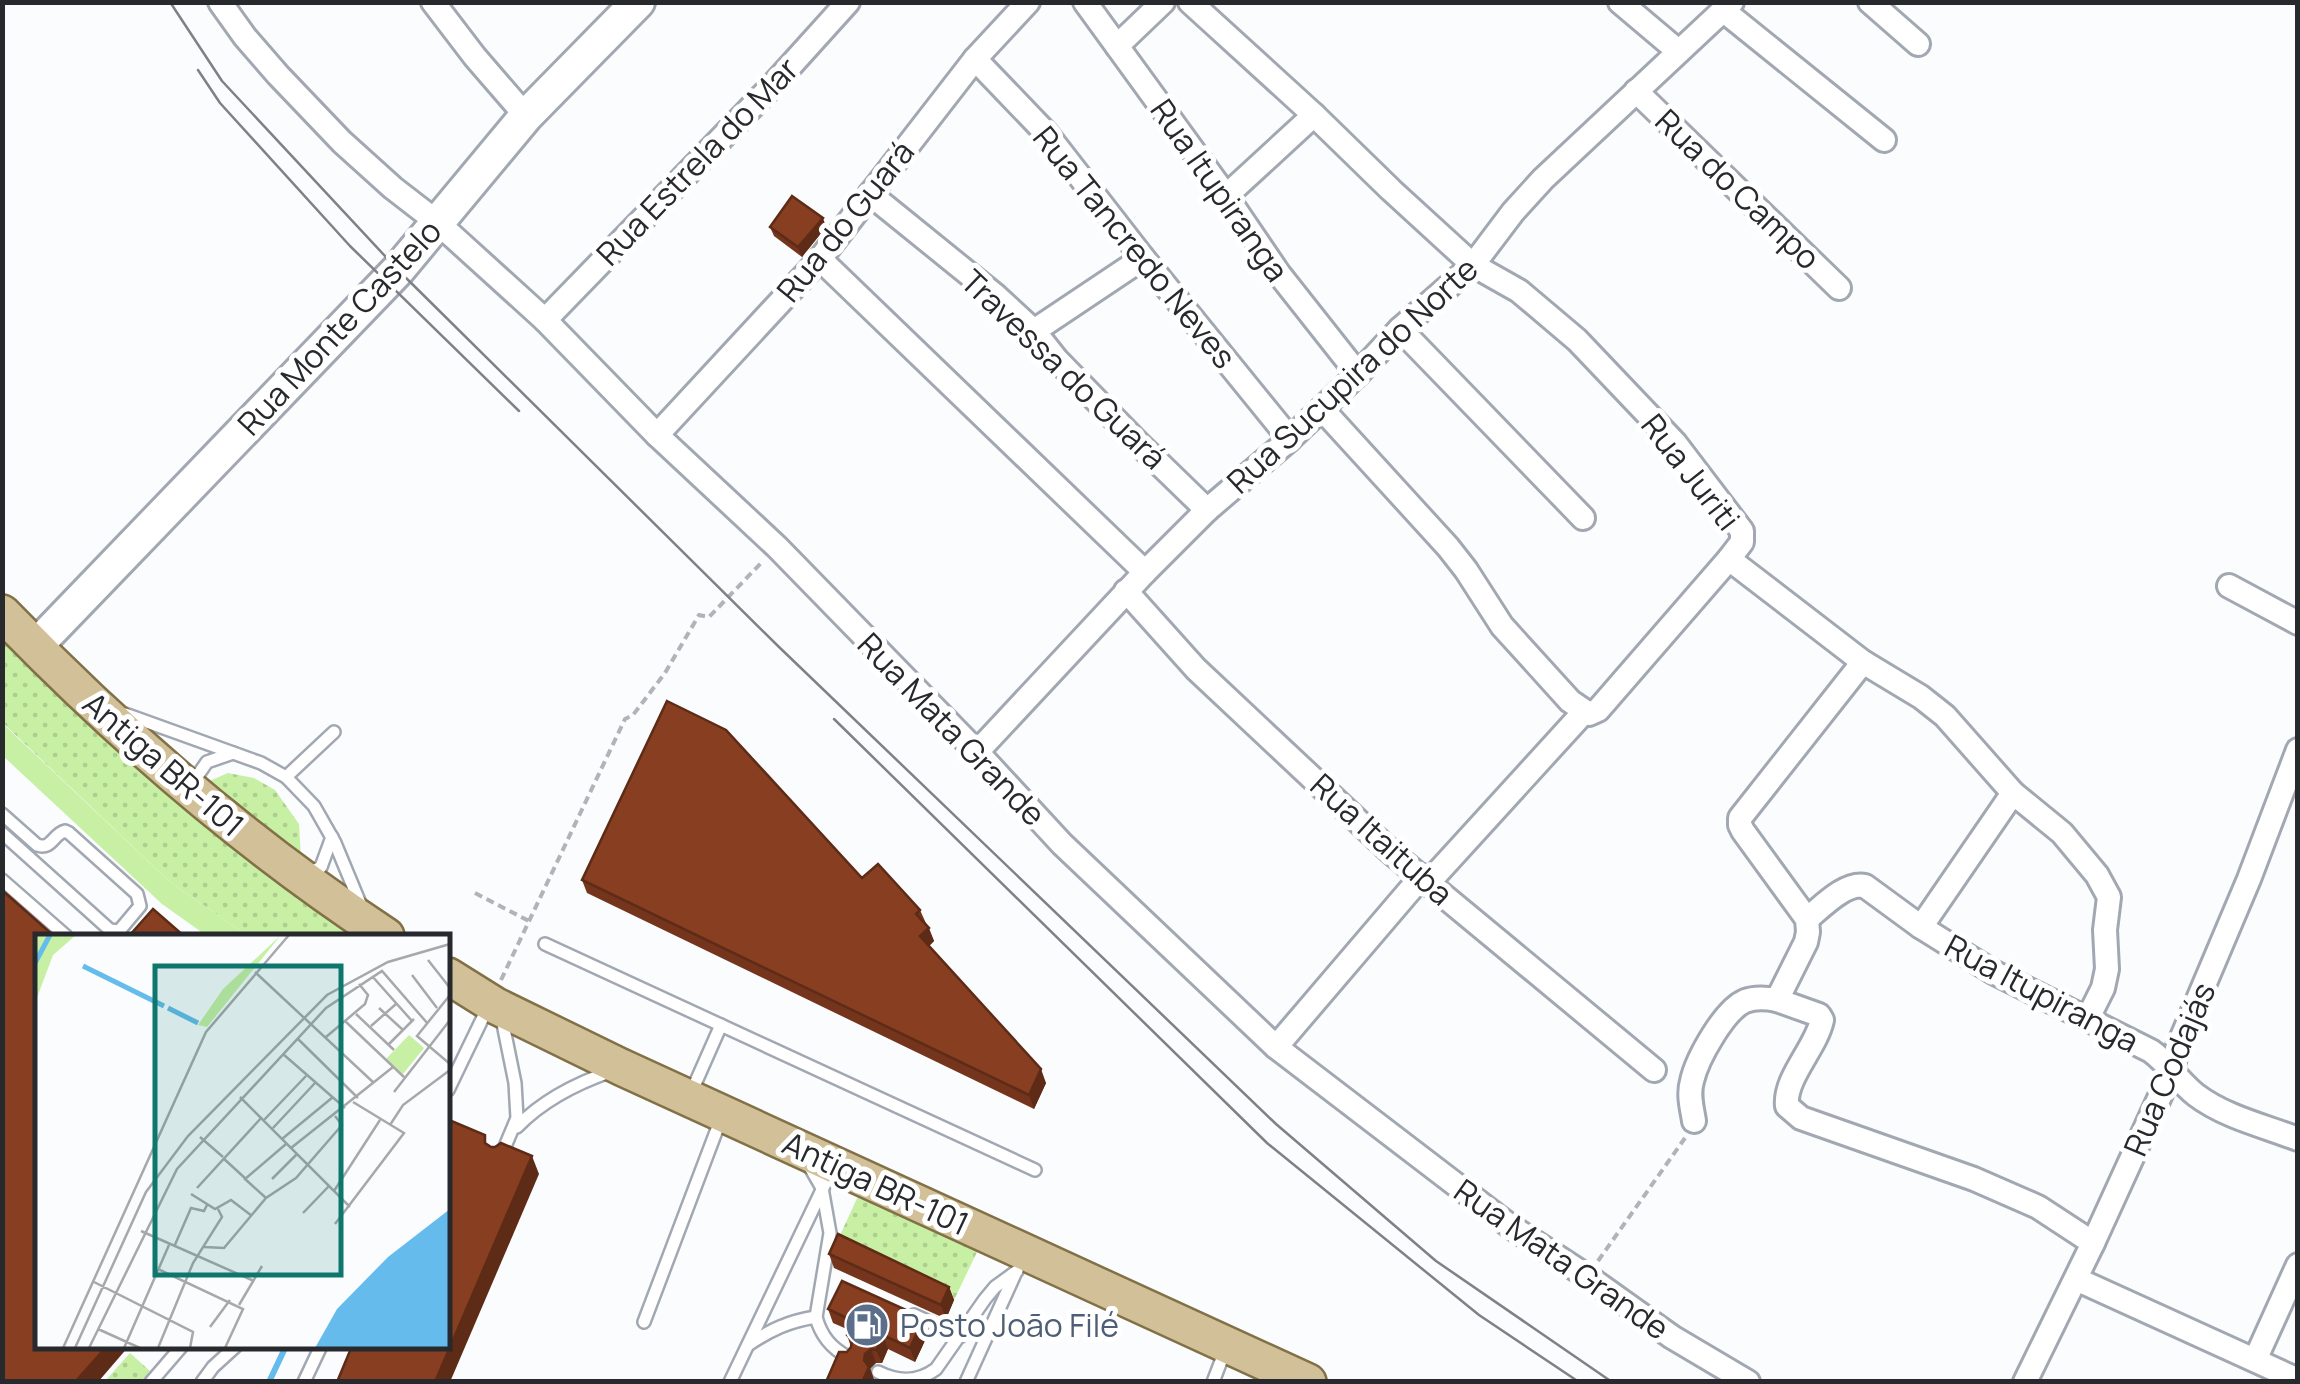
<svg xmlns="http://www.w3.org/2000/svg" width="2300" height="1384" viewBox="0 0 2300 1384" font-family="Manrope,sans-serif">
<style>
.grass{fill:url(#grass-dots)}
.garden{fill:#c8f0a4}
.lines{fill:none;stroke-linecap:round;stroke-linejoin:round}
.stream{stroke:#65bcec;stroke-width:6}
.lane-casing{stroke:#a2a8b2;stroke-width:16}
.street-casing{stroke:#a2a8b2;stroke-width:28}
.secondary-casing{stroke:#a2a8b2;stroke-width:38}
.primary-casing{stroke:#827046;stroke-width:40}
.path{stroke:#b1b3b6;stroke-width:4;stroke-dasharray:8 5;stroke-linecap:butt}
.lane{stroke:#fff;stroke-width:11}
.street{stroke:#fff;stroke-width:22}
.secondary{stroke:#fff;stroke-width:32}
.primary{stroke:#d1c098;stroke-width:35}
.tram{stroke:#7f8184;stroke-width:2.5}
.wall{fill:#74351c}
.shaded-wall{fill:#5e2b17}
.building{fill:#873e21;stroke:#5e2b17;stroke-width:2.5}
.labels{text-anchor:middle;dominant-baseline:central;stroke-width:10;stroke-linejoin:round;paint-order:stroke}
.street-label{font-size:32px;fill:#27292d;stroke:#fff}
.service-label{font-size:32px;fill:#4e5e75;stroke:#fff;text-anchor:start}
.inset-river{fill:none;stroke:#65bcec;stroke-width:5}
.inset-road{fill:none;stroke:#a6a8aa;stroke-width:2.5}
.view{fill:#0f766e;fill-opacity:0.15;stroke:#0f766e;stroke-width:5}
.inset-edge{fill:none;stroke:#27292d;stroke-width:5}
</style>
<defs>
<pattern id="grass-dots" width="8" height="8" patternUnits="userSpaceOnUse" patternTransform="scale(2.5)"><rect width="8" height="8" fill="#c8f0a4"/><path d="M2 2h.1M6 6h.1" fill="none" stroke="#acce8e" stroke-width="1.8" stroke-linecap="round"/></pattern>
</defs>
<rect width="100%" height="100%" fill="#fafcfe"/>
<g class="grass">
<path d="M2,611L386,936H248L170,882L3,723Z"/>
<path d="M228,773L254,778L275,790L299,824L301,857L207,782Z"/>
<path d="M859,1194L978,1250L954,1300L836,1244Z"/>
<path d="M130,1353L150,1371L142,1381H105Z"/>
</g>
<path class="garden" d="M2,723L170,882L248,936H207L162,904L3,756Z"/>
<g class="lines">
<path class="stream" d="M269,1382L286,1346"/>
<defs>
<g id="lane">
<path d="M125,714L261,763L286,777L314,806L335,843L362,908"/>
<path d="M286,777L334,732"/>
<path d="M191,785L207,762L233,753"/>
<path d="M2,814L37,845C52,850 53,834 65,831L69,833L137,894L140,906L119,931L110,930L2,833"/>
<path d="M309,873L321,867L332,837"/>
<path d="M2,880L66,936"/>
<path d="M545,944L1035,1170"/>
<path d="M448,1090L488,1007"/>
<path d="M691,1093L721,1025"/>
<path d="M517,1127C543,1100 577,1083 612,1071"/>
<path d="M501,1156L517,1118L515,1083L502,1019"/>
<path d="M807,1162L822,1188L830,1233L816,1317C821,1336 831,1348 848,1357"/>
<path d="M914,1315L961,1336"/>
<path d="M644,1322L722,1116"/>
<path d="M748,1345C770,1330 789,1321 816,1317"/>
<path d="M878,1372C898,1382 917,1383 936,1369L985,1299L995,1287L1017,1271"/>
<path d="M151,1382L182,1346"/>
<path d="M202,1382L213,1367L236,1346"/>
<path d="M304,1382L321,1346"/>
<path d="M730,1382L833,1167"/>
<path d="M966,1382L1015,1274"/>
<path d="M1213,1382L1226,1348"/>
</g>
<g id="street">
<path d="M220,2L245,37L278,75L342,142L393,188L437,222L545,320L657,435L777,547L977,752L1062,844L1276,1047L1510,1226L1588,1277L1672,1337L1748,1382"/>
<path d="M433,2L475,57L526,116"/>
<path d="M1085,2L1226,196L1279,274L1358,374"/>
<path d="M1190,2L1314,115L1391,190L1473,265L1519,291L1577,340L1675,443L1742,531V542L1729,559L1863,662L1921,697L1945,716L2013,793L2062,833L2097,875L2109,897L2105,930L2107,969L2103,988L2088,1018"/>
<path d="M1620,2L1678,51"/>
<path d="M1870,2L1918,44"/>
<path d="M1724,11L1884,140"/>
<path d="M1117,46L1163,2"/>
<path d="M975,59L1046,133L1143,258L1290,439"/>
<path d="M1636,91L1839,288"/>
<path d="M870,194L996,296L1034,331L1057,360L1138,443L1207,510"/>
<path d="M1226,196L1314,115"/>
<path d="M820,259L1145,572"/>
<path d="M545,320L774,84L848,2"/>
<path d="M1400,329L1583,518"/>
<path d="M1034,331L1143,258"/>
<path d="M1322,409L1448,547L1466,570L1502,626L1570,701L1589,714L1598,710L1729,559"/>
<path d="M657,435L820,259L975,59L1028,2"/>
<path d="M2229,586L2298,623"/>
<path d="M1126,591L1196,669L1392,853L1654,1070"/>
<path d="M977,752L1145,572L1207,510L1290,439L1358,374L1400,329L1473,265L1513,212L1543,179L1732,2"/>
<path d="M1429,882L1584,712"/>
<path d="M1807,919C1822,907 1845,882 1865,886L1921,927L1993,972L2151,1051C2168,1063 2179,1082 2196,1095C2225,1117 2264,1126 2298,1139"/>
<path d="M1921,927L2013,793"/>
<path d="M1777,1000L1819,1015L1822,1020C1816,1048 1784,1078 1787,1106L1801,1118L1974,1179L2038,1207L2093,1243"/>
<path d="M1276,1047L1422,876"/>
<path d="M1694,1121C1692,1108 1688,1095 1692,1081C1697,1059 1724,1010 1745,1001C1755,997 1766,998 1777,1000L1806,942L1808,932L1807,919L1743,831L1740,825V818L1863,662"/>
<path d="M2076,1279L2298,1380"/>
<path d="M2255,1360L2298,1265"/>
<path d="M2025,1382L2093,1243L2172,1070L2177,1049L2249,879L2298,750"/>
</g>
<path id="secondary" d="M35,647L398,270L526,116L638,2"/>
<g id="primary">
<path d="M2,613C118,733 246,844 386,936"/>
<path d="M448,976L496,1006L621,1067L1308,1382"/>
</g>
</defs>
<use href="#lane" class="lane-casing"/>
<use href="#street" class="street-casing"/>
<use href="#secondary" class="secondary-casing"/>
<use href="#primary" class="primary-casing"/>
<g class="path">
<path d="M475,893L529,921"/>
<path d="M501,980L625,719L633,715L665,673L699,615L709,617L763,561"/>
<path d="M1598,1261L1685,1138"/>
</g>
<use href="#lane" class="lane"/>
<use href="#street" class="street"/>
<use href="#secondary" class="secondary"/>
<use href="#primary" class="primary"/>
<g class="tram">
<path d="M170,2L222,81L398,270L779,647L1276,1124L1436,1261L1612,1382"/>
<path d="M198,70L220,103L350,246L519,411"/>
<path d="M834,719L1267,1143L1479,1315L1579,1382"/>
</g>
</g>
<g class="wall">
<path d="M770,227H826L802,257L774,236Z"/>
<path d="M862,878L920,910L934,941L929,946L1046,1083L1034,1109L587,893L582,880Z"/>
<path d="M829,1254L949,1287L954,1300L946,1319L834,1268Z"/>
<path d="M828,1309L929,1332L915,1362L888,1349L882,1363H876L870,1367L874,1380L847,1352L851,1347L847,1335L849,1330L833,1323Z"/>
</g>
<g class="shaded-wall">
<path d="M823,218L826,227L802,257L798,247Z"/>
<path d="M929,928L934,941L925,950L920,936Z"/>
<path d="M1041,1069L1046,1083L1034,1109L1029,1095Z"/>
<path d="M532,1156L539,1174L450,1382H435Z"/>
<path d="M949,1287L954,1300L946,1319L941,1305Z"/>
<path d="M924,1318L929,1332L915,1362L910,1348Z"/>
<path d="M883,1335L888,1349L882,1363L876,1350Z"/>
<path d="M107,1346H129L98,1382H75Z"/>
<path d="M871,1349L876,1363L870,1369L874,1380L862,1382L865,1354Z"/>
</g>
<g class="building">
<path d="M792,196L823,218L798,247L770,227Z"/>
<path d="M667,701L726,730L862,878L878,864L920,910L916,914L929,928L920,936L1041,1069L1029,1095L582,880Z"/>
<path d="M2,890L54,936H38V1346H107L75,1382H2Z"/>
<path d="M153,909L184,936H129Z"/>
<path d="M449,1120L485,1135V1143L491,1147H495L501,1143L532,1156L435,1382H337L352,1346H448Z"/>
<path d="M838,1234L949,1287L941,1305L829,1254Z"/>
<path d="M842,1281L924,1318L910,1348L883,1335L876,1350L871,1349L865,1354L864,1360L869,1367L862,1382H826L839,1352H847L851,1347L852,1340L847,1335L853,1321L828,1309Z"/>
</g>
<defs>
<symbol id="fuel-disc" viewBox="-11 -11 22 22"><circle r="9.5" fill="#5c6f8a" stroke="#fff"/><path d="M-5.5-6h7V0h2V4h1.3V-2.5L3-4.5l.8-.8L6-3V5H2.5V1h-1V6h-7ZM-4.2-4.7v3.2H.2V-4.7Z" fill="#fff"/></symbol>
</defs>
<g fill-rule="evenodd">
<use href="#fuel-disc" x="842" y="1300" width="50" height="50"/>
</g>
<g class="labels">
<g class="street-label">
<text transform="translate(697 161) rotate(-46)">Rua Estrela do Mar</text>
<text transform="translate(1738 189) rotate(44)">Rua do Campo</text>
<text transform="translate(1220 190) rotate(55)">Rua Itupiranga</text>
<text transform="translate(845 221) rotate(-51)">Rua do Guará</text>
<text transform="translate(1135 247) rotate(51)">Rua Tancredo Neves</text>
<text transform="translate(339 327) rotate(-47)">Rua Monte Castelo</text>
<text transform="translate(1064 369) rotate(44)">Travessa do Guará</text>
<text transform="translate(1352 375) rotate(-43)">Rua Sucupira do Norte</text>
<text transform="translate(1691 472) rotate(52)">Rua Juriti</text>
<text transform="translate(952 729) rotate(46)">Rua Mata Grande</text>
<text transform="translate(164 764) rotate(41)">Antiga BR-101</text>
<text transform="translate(1382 839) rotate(42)">Rua Itaituba</text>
<text transform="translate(2042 993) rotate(28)">Rua Itupiranga</text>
<text transform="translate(2169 1069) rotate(-67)">Rua Codajás</text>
<text transform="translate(876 1183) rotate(25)">Antiga BR-101</text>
<text transform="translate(1562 1259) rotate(35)">Rua Mata Grande</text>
</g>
<g class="service-label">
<text x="900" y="1325">Posto João Filé</text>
</g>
</g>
<g transform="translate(35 934)">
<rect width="415" height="415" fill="#fafcfe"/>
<path d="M246,1L172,93L163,91L188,55Z" fill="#c8f0a4"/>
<path d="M0,1H41L18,21L0,69Z" fill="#c8f0a4"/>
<path d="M374,101L389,114L368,140L351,125Z" fill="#c8f0a4"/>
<path d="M415,275V414H280L302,375L353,323Z" fill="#65bcec"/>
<path class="inset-river" d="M0,29L15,1M48,32L129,72M133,74L163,89"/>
<path class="inset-road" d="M393,26L415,54M220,38L339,149M377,41L402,74M337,42L377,87M415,61L382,102L415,130M344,74L368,96M321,80L359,116M310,87L369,143M336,92L361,70M291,103L330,70L333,61L324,50M263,105L323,164M353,111L379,85M248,120L310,174M359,158L415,86M205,163L315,273M229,186L271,142M355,191L368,171L415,136M238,194L280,149M165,203L188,223M247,205L298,163M256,214L358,133M188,224L211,245M237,245L262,220M162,254L227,183M299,257L345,186M156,260L180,275L196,266L217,282M231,264L210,245L251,210M268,279L294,252M300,290L369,199L318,168M106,297L219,347M139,313L156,274L169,277L172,271M169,313L189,314L231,264L261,244L307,191L300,182M123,335L208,375L190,414M59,348L158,398L155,414M204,371L227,332M175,393L195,366M63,395L105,414M28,414L171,98L254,1M40,414L111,258L153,202L292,61L353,28L415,10M54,414L142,235L291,74L347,37L393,90M89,414L134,311M123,414L158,329L187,283L183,275"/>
<path class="view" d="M120,32H306V341H120Z"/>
<rect width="415" height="415" class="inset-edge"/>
</g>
<rect width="2300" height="1384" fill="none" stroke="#27292d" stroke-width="10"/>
</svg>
